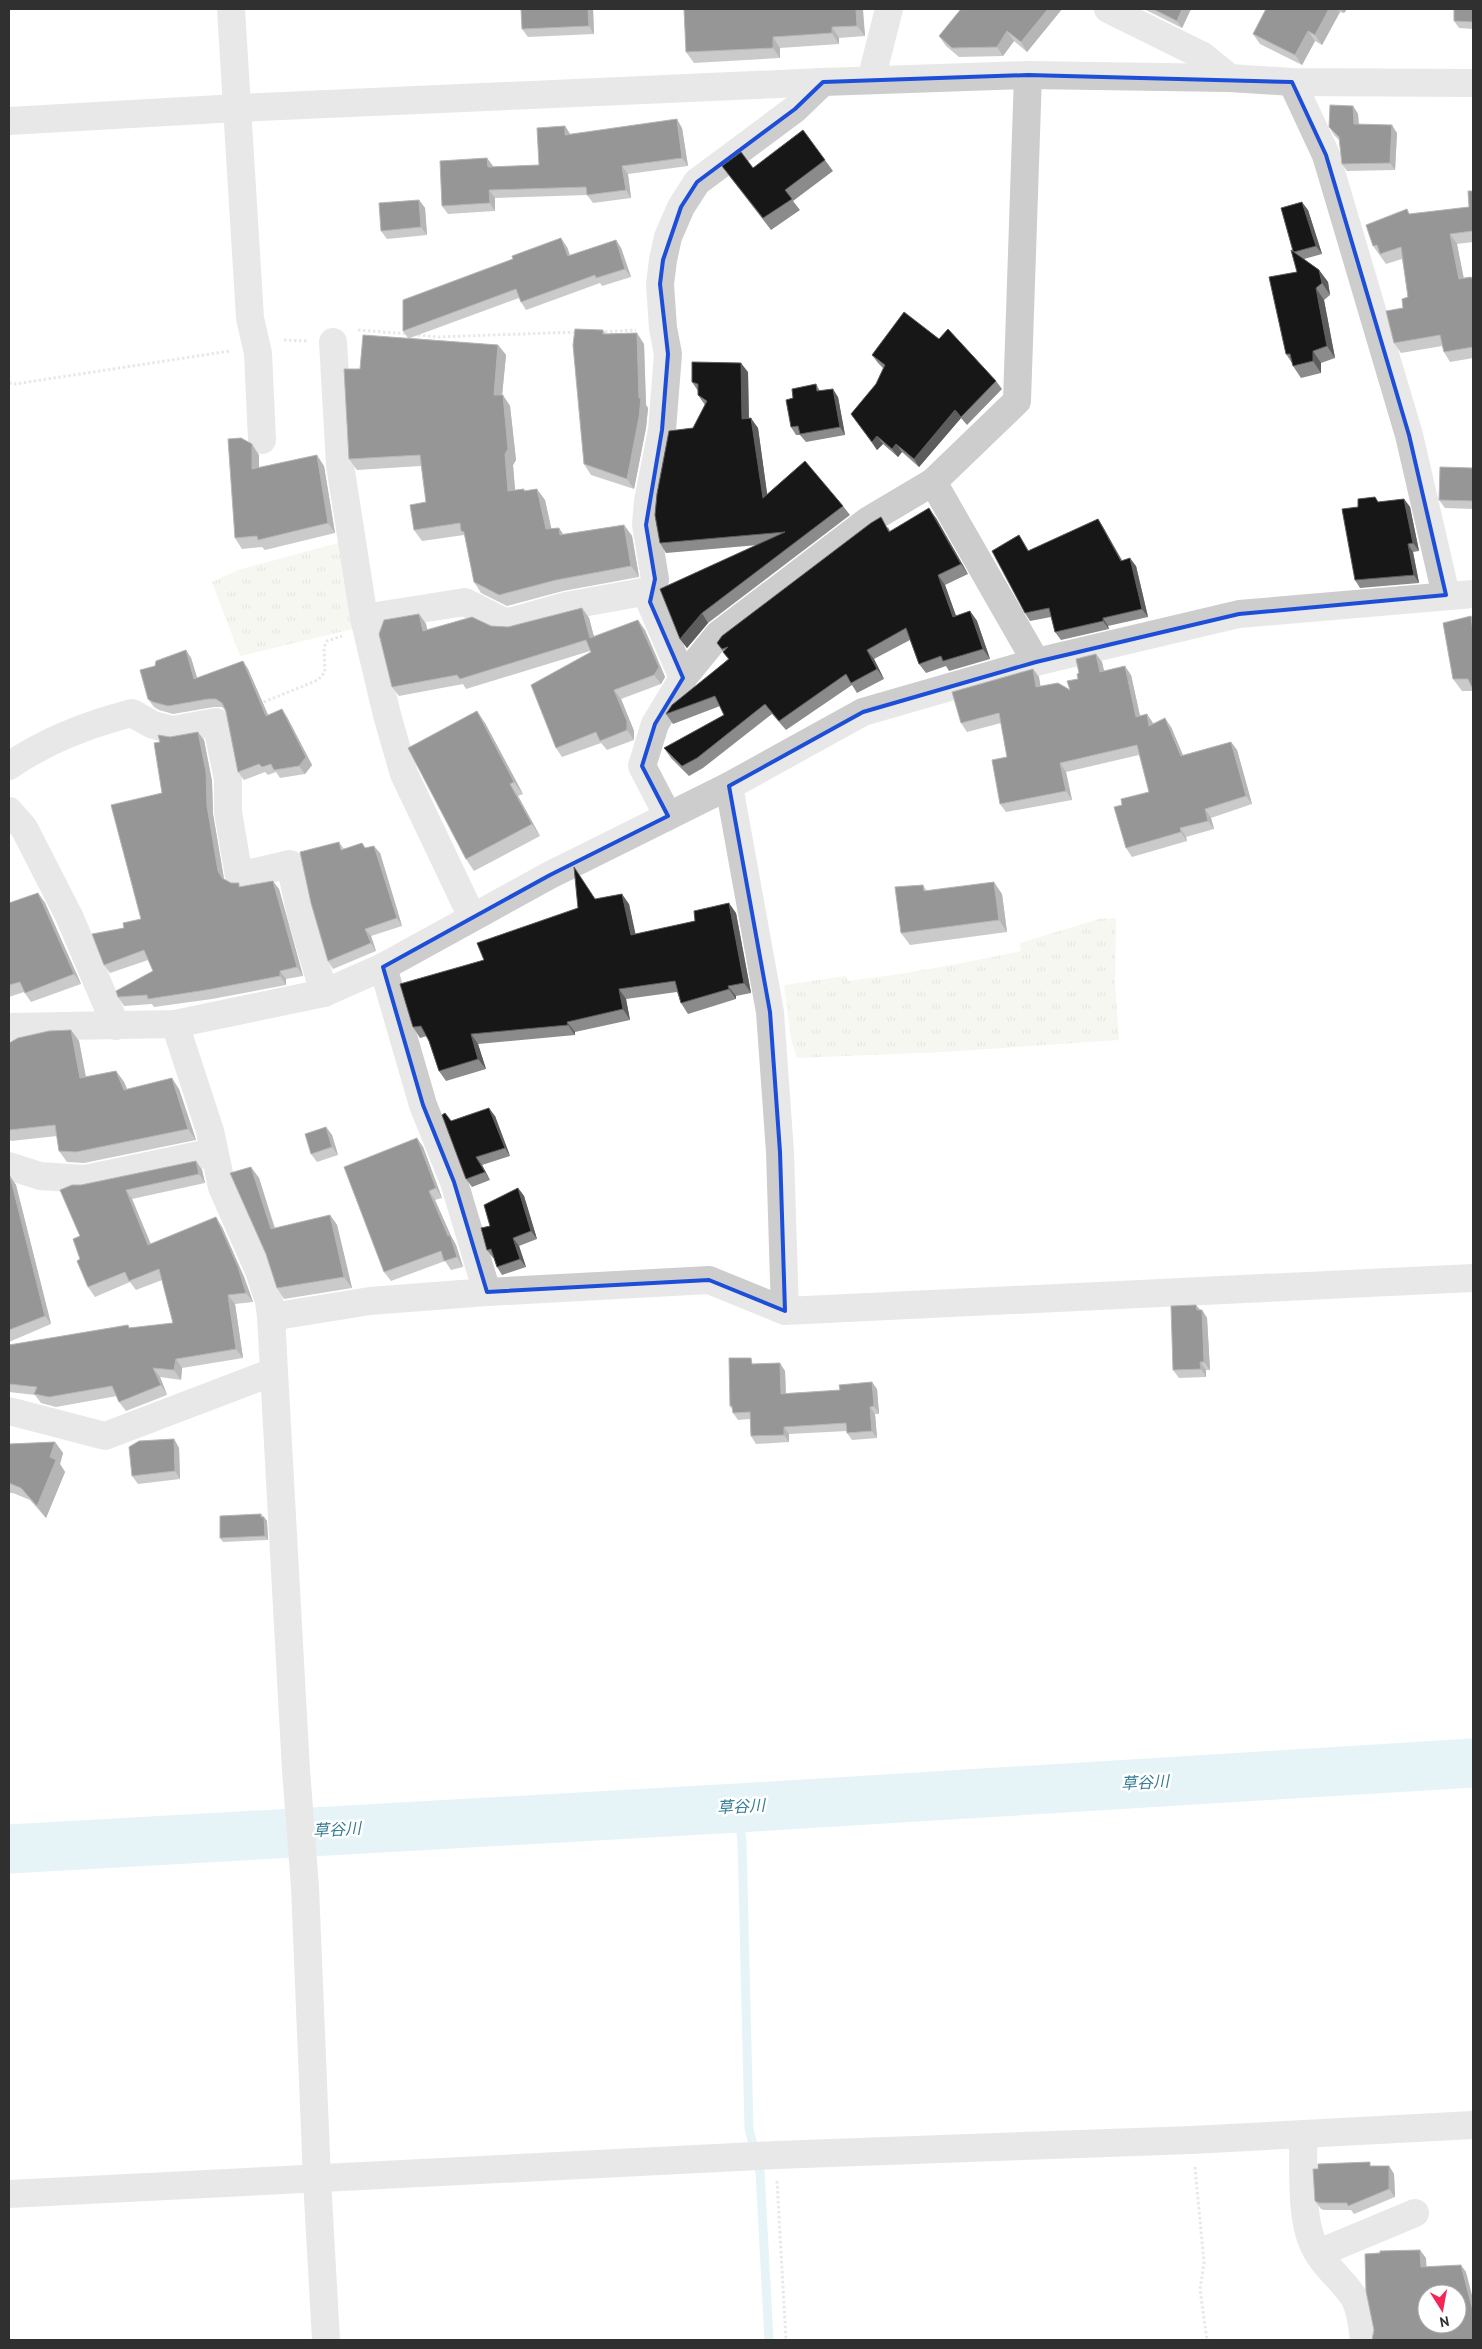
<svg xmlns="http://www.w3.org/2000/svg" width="1482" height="2349" viewBox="0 0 1482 2349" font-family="'PT Sans','Noto Sans JP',sans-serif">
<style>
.grass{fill:url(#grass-tufts)}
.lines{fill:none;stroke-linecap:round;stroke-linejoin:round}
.stream{stroke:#c8e6ef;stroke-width:9}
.river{stroke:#c8e6ef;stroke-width:49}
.path{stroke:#cdcdcd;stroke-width:3;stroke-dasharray:2.5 2.5;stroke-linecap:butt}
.minor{stroke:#cdcdcd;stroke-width:28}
.wall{fill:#8b8b8b}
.shaded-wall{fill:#5d5d5d}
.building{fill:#171717;stroke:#5d5d5d;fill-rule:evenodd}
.marked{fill:none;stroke:#1d4ed8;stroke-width:4;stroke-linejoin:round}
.labels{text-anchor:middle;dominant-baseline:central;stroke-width:5;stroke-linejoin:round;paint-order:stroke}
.water-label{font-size:16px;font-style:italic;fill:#357d93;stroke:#fff}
</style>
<defs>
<pattern id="grass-tufts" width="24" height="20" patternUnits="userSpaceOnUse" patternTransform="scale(1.25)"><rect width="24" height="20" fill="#e9eedd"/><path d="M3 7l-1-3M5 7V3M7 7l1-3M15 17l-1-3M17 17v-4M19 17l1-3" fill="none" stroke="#c8ccbe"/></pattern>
</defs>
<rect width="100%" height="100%" fill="#fff"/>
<g class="grass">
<path d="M345,541L357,628L240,656L212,582L238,570Z"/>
<path d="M1116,918L1115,983L1119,1040L943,1052L797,1058L791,1039L784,985L846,976L848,981C906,974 964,963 1021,951L1020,943L1099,919Z"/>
</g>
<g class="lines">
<path class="stream" d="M738,1808L742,1841L749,2129L760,2172L769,2340"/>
<path class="river" d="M9,1849L738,1808L1473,1763"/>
<g class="path">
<path d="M358,330L409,334"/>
<path d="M600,332L636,330"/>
<path d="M418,335L437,337L579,332"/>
<path d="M284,340L307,341"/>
<path d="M9,383L15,384L230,351"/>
<path d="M259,704L318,680L325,672L324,647L327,641L342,636"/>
<path d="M1195,2167L1204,2263L1200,2289L1207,2340"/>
<path d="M777,2181L786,2340"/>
</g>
<g class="minor">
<path d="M231,9L250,318L258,353L262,440"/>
<path d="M1108,9L1203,56L1230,78"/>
<path d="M1028,75L1017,401L933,482L1036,662"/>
<path d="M871,80L889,9"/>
<path d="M1292,82L1326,155L1409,435L1446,595"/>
<path d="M9,121L237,108L823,82L1028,75L1230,78L1292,82L1473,83"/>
<path d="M333,342L340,465L364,618L387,715L404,774L472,917"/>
<path d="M364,618L465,602L504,622L513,621L566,606L654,590"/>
<path d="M683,678L718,635L869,520L933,482"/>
<path d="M9,766C45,741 89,724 132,713L153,725L173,730L216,722L228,779V812L239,876L290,864L301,915L324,993"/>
<path d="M729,786L770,1012L780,1152L785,1311"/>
<path d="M9,811L24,828L69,916L116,1026"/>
<path d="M668,816L642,766L655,724L683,678L650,602L655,579L646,525L648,501L662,430L668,354L663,328L660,284L663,260L668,237L681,207L697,182L795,109L823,82"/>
<path d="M383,967L423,1105L454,1182L487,1292"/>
<path d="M175,1024L210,1131L222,1187L259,1271L269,1301L271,1317L296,1770L305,1887L317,2179L326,2340"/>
<path d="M9,1027L175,1024L324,993L383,967L550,875L729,786L863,712L1036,662L1239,614L1473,594"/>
<path d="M9,1166L40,1176L85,1179L214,1152"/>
<path d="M271,1317L370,1301L487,1292L709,1280L785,1311L1473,1278"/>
<path d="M9,1411L105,1436L273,1372"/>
<path d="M1303,2134C1304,2168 1300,2214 1313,2244C1322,2265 1341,2278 1353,2296C1361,2308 1362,2326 1364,2340"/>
<path d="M9,2194L776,2155L1192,2140L1473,2125"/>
<path d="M1319,2253L1415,2213"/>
</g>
</g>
<g class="wall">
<path d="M593,9L594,34L528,37L522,29Z"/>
<path d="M684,9H862L865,36L839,38V44L780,48V58L694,63L686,52Z"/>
<path d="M961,9H1062L1027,52L1014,41L1003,56L959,57L946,46L939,36Z"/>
<path d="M1145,9H1191L1182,28L1146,10Z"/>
<path d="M1266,9H1347L1344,13L1340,12L1322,45L1315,41L1302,65L1260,44L1253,34Z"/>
<path d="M1473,9V29L1459,28L1454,21Z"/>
<path d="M1353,106L1358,114L1359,124L1397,133L1395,170L1347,171L1342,164L1339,140L1334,135L1329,127Z"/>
<path d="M565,126L570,134L682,128L688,166L628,174L631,198L593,203L587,195L495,198V211L448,214L442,206L487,158L493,167L539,165Z"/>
<path d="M825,160L833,171L793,201L800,210L771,230L730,177L722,166L753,168Z"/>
<path d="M1473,191V242L1457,244L1463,278L1471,277L1473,279V358L1450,362L1444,352L1442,346L1401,353L1394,343L1403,308L1408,297L1402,259L1386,264L1373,246L1410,214L1469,207Z"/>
<path d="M419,200L425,208L427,235L387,239L381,231Z"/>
<path d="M1308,210L1322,254L1304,259L1319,270L1328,282L1330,295L1324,300L1335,358L1321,363V373L1301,378L1293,366L1292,363L1286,354L1297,272L1293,251Z"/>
<path d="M616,240L621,248L631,277L602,286L600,283L526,310L521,302L519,298L410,338L498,345L506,355L502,395L510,406L516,460L513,465L515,490L525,491L545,500L551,529L559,528L563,534L624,525L632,536L639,577L563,591L507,606L481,593L474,582L465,537L464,535L422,541L414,530L426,502L421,466L357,470L349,459L360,369L408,338L403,331L567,247L570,255Z"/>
<path d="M603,330L606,334L644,344L646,405L648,408L646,428L634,489L591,475L584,464Z"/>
<path d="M939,339L996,381L1002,389L967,425L961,418L919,467L902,452L898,457L883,444L877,450L851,414L876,384L883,368L878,363L872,355Z"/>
<path d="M748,372L749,419L758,428L767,494L843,506L850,515L708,623L687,648L680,639L758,545L666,553L660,543L693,428L705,405L698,395V391L692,382Z"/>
<path d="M816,384L820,391L838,397L845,435L806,442L800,435H796L791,427L793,398Z"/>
<path d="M259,455V467L324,466L335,533L265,550L262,547L242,549L235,538Z"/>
<path d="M1473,468V509L1445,508L1439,500Z"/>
<path d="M1404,499L1410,507L1419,551L1413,552L1419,583L1360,588L1355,580L1358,507L1378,502Z"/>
<path d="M936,518L968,574L945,585L956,616L970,611L977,621L990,659L949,671L946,666L926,673L919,664L910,640L874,659L884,679L857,693L852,685L786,730L772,714L703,768L689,776L671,758L664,748L724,715L720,706L673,724L666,714L728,659L717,643L888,527L890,531Z"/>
<path d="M1098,519L1103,527L1122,560L1136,566L1148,617L1108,626L1109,629L1061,640L1055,632L1051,617L1030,621L1025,613L1019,535L1029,551Z"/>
<path d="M582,608L589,618L594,637L645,630L665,677L661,684L621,699L634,731V740L607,750L601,743L562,757L556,748L591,652L590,651L466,689L463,684L399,696L392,687L419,614L426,624L427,630L491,626L508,627Z"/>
<path d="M1473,620V691H1462L1453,679Z"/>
<path d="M186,650L191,658L197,678L243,661L248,669L268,715L287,717L312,765L305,774L280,778L276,772L268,775L265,772L244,780L238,772L225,710L222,707H214L173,714L159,710L154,707L148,699L155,666Z"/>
<path d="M1096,654L1102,662L1104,671L1131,675L1140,716L1147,714L1153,724L1171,727L1183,755L1231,742L1237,750L1252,804L1211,818L1214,829L1186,837L1187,841L1132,857L1126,848L1122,805L1149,792L1139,755L1066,772L1072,800L1006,812L1000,804L1007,757L1001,723L967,732L961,723L1033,669L1039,677L1040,686L1070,690L1078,679L1079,673Z"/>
<path d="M485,723L523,794L518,796L540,836L474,871L466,859Z"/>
<path d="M204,740L212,781L213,814L224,879L231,883L242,887L279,889L303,976L286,979V985L212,999L154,1007L152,1004L124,1006L118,997L153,971L148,960L110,973L104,965L124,928L141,919Z"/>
<path d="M339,842L344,849L366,848L380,853L402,926L371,936L376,951L333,969L328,961Z"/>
<path d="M923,885L927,891L1002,894L1007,932L910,945L901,933Z"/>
<path d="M38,893L45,903L81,984L31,1002L24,992L9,997V903Z"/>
<path d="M596,899L629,904L635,934L736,913L751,993L736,996V999L688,1014L681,1003L677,992L626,999L630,1020L575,1032V1035L478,1044L486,1069L446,1081L439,1071L429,1041L427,1036L420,1038L413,1027L484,960L578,908Z"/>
<path d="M71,1030L79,1041L86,1077L116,1071L124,1082L127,1089H179L196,1140L84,1163L67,1162L59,1151L57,1136L11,1141L9,1138V1043Z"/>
<path d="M495,1116L510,1156L482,1165L490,1180L472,1187L466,1179L451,1121Z"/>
<path d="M326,1127L332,1135L338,1155L317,1162L311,1154Z"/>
<path d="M417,1138L423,1147L442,1198L435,1200L451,1236L456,1245L463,1267L451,1270L445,1261L391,1281L384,1272Z"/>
<path d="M196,1161L202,1170L205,1183L132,1199L151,1244L222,1227L244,1277L253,1302L235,1304L243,1358L182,1368L181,1380L160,1377L167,1395L126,1411L119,1402L117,1396L56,1407L41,1403L35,1395L9,1392V1345L128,1325L130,1328L173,1323L162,1280L136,1290L130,1282L95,1297L88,1287L80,1259L81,1185Z"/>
<path d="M251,1167L259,1178L275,1228L330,1215L337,1225L352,1288L284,1299L277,1288Z"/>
<path d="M9,1176L16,1185L51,1324L9,1342Z"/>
<path d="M518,1188L524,1196L537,1239L519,1246L526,1267L502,1275L497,1267L494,1258H493L487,1250L490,1226Z"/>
<path d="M1200,1310H1202L1207,1318L1210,1370H1206V1377L1179,1378L1173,1370Z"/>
<path d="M756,1364L785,1371L786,1393L877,1389L879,1414H875L877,1438L852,1440L847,1433V1431L789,1434V1442L756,1444L751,1436L750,1419L738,1420L733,1413L732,1409L730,1406Z"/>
<path d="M174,1439L179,1448L180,1479L138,1484L132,1476Z"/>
<path d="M55,1442L63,1453L60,1464L65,1472L46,1518L30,1500L13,1493H9V1444Z"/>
<path d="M261,1514L267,1521L268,1540L223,1542L220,1538Z"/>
<path d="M1372,2166H1389L1394,2174L1395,2197L1354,2214L1351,2210H1324L1321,2209L1315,2201L1318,2169Z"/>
</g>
<g class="shaded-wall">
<path d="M588,9H593L594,34L589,26Z"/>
<path d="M856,9H863L865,36L857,26Z"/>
<path d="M1048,9H1062L1027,52L1021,42Z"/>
<path d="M1182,9H1191L1182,28L1177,21Z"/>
<path d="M1329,9H1337L1340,12L1322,45L1315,35Z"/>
<path d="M1341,9H1347L1344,13Z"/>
<path d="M832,27L839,38V44L832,33Z"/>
<path d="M1007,31L1014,41L1003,56L997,47Z"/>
<path d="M1308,31L1315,41L1302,65L1295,55Z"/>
<path d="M773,37L780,48V58L773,48Z"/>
<path d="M1353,106L1358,114L1359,131L1354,124Z"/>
<path d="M677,119L682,128L688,166L682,158Z"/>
<path d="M1392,125L1397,133L1395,170L1390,163Z"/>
<path d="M565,126L570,134L565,135Z"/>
<path d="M487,158L493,166L494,175L488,167Z"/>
<path d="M622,166L628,174L631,198L626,190Z"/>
<path d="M489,190L495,198V211L490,203Z"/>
<path d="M419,200L425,208L427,235L421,227Z"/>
<path d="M1302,202L1308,210L1322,254L1316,246Z"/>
<path d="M1450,234L1457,244L1466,289L1459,279Z"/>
<path d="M561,238L567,247L573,264L568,256Z"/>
<path d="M616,240L621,248L631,277L625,269Z"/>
<path d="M1319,270L1328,282L1330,295L1322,283Z"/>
<path d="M1316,288L1324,300L1335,358L1327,346Z"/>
<path d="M637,333L644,344L646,405L648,408L646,428L634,489L627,479L639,398Z"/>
<path d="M498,345L506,355L501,406L494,395Z"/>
<path d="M1313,351L1321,363V373L1313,361Z"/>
<path d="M741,363L748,372L749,429L742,419Z"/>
<path d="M833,389L838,397L845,435L840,427Z"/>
<path d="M503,395L510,406L516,460L513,465L516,502L508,491L505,454Z"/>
<path d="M955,410L961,418L919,467L914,459Z"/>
<path d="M751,418L758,428L769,507L763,498Z"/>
<path d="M877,436L883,444L877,450L872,442Z"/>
<path d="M252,444L259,455V479L252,469Z"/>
<path d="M896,444L902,452L898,457L892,449Z"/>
<path d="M317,455L324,466L335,533L328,523Z"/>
<path d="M537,489L545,500L554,540L546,529Z"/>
<path d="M1404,499L1410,507L1419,551L1413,543Z"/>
<path d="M929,508L936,518L968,574L961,564Z"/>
<path d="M1098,519L1103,527L1126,569L1121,561Z"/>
<path d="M624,525L632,536L639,577L631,566Z"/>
<path d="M559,528L566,539L560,535Z"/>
<path d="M1408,544L1413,552L1419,583L1414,575Z"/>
<path d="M1130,558L1136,566L1148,617L1142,609Z"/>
<path d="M938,575L945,585L960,627L953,617Z"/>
<path d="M582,608L589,618L597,648L590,638Z"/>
<path d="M970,611L977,621L990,659L983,649Z"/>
<path d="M702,613L708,623L687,648L680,639Z"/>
<path d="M419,614L426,624L430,641L423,631Z"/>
<path d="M1471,616L1473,620V633Z"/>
<path d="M1103,618L1108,626L1109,629L1103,621Z"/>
<path d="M638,620L645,630L665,677L661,684L654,675Z"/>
<path d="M186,650L191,658L200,687L194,679Z"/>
<path d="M867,650L874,659L884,679L877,669Z"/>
<path d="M1096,654L1102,662L1106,680L1100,672Z"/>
<path d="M243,661L248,669L272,724L266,716Z"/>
<path d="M1125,666L1131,675L1142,725L1136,717Z"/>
<path d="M1033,669L1039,677L1042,695L1036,687Z"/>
<path d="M614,690L621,699L634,731V740L627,730Z"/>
<path d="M282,709L287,717L312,765L305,774L299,766Z"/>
<path d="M477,711L485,723L523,794L514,782Z"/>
<path d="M1147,714L1153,723L1155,734L1149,726Z"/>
<path d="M1165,718L1171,727L1187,765L1181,756Z"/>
<path d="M198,732L204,740L212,781L213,814L224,879L222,878L218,871L207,806Z"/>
<path d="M1231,742L1237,750L1252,804L1246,796Z"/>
<path d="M1060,763L1066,772L1072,800L1066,791Z"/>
<path d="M510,784L518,796L540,836L532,824Z"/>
<path d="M1205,809L1211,818L1214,829L1208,821Z"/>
<path d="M1180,828L1186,837L1187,841L1181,832Z"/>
<path d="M374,846L380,853L402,926L397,918Z"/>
<path d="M273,881L279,889L303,976L297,967Z"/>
<path d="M994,882L1002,894L1007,932L999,920Z"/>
<path d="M38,893L45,903L81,984L74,974Z"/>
<path d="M622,894L629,904L638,945L631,935Z"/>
<path d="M729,903L736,913L751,993L744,983Z"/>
<path d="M365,929L371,936L376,951L371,943Z"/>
<path d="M280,971L286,979V985L280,976Z"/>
<path d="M728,986L736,996V999L729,989Z"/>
<path d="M619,989L626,999L630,1020L623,1009Z"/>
<path d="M567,1022L575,1032V1035L568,1025Z"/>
<path d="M71,1030L79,1041L88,1089L80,1078Z"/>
<path d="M471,1034L478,1044L486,1069L478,1059Z"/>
<path d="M116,1071L124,1082L132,1101L124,1090Z"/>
<path d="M172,1078L179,1089L196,1140L188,1129Z"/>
<path d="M489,1108L495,1116L510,1156L505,1148Z"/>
<path d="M326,1127L332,1135L338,1155L332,1147Z"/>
<path d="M417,1138L423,1147L442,1198L436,1188Z"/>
<path d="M476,1157L482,1165L490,1180L485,1172Z"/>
<path d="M196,1161L202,1170L205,1183L199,1174Z"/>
<path d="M251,1167L259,1178L278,1240L271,1229Z"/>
<path d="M10,1176L16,1185L51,1324L45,1316Z"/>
<path d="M518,1188L524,1196L537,1239L531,1231Z"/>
<path d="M126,1190L132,1199L155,1255L148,1245Z"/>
<path d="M429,1191L435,1200L451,1236L456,1245L463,1267L457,1257Z"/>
<path d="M330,1215L337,1225L352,1288L344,1277Z"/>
<path d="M216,1217L222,1227L244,1277L253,1302L246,1293Z"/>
<path d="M513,1238L519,1246L526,1267L520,1259Z"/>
<path d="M228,1295L235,1304L243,1358L236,1349Z"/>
<path d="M1196,1305L1202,1312V1310L1207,1318L1210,1370L1204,1362Z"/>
<path d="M176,1359L182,1368L181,1380L174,1370Z"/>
<path d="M1200,1362L1206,1370V1377L1201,1369Z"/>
<path d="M780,1363L785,1371L786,1401L781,1394Z"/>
<path d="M153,1368L160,1377L167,1395L161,1385Z"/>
<path d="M872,1382L877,1389L879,1414L874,1406Z"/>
<path d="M870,1407L875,1414L877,1438L872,1431Z"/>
<path d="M784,1427L789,1434V1442L784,1435Z"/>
<path d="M174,1439L179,1448L180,1479L175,1471Z"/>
<path d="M55,1442L63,1453L60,1464L65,1472L46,1518L37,1506L50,1457Z"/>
<path d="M264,1517L267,1521L268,1540L265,1536Z"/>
<path d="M1389,2166L1394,2174L1395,2197L1389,2189Z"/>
<path d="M1420,2250L1426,2258L1427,2275L1421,2267Z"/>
<path d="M1461,2265L1466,2272L1473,2299V2311Z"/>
</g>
<g class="building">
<path d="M521,9H588L589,26L522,29Z"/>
<path d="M684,9H856L857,26L832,27V33L773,37V48L686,52Z"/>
<path d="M961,9H1048L1021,42L1007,31L997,47L952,48L939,36Z"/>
<path d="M1153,9H1182L1177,21Z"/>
<path d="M1266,9H1329L1315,35L1308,31L1295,55L1253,34Z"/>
<path d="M1454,9H1473V22L1454,21Z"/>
<path d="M1330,105L1353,106L1354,124L1392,125L1390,163L1342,164L1339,137L1329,127Z"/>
<path d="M677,119L682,158L622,166L626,190L587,195L586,187L489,190L490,203L442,206L440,161L487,158L488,167L539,165L537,128L565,126V135Z"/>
<path d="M803,130L825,160L785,190L792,199L763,218L722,166L741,152L753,168Z"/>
<path d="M1468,191H1473V231L1450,234L1459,279L1471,277L1473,280V347L1444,352L1440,335L1394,343L1386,311L1403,308L1402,299L1408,297L1401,247L1380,254L1377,245L1373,246L1366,225L1407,209L1409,214L1469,207Z"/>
<path d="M419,200L421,227L381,231L379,203Z"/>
<path d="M1302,202L1316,246L1294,252L1293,251L1281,208Z"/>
<path d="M561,238L568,256L616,240L625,269L596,278L595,275L521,302L516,289L403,331V300L513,259L512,256Z"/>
<path d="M1291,250L1319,270L1322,283L1316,288L1327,346L1313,351V361L1293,366L1290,354H1286L1269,277L1297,272Z"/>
<path d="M904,312L939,339L948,329L996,381L961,417L955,410L914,459L896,444L892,449L877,436L872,442L851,414L876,384L885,365L872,355Z"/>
<path d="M575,329L603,330V334L637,333L639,398H641L639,417L627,479L584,464L573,345Z"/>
<path d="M363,335L498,345L494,395H503L508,449L505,454L508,491L524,489V491L537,489L546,529L559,528L560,535L624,525L631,566L556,580L499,595L474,582L464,532L461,531L460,523L414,530L410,505L426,502L420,455L349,459L344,369H360Z"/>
<path d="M692,362L741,363L742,419L751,418L763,498L805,461L843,506L702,613L680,639L660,589L785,532L660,543L655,515L657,494L669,431L693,428L707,401L698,395V384L692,382Z"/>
<path d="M816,384L817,391L833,389L840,427L800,434L798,426L791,427L786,400L793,398L792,389Z"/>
<path d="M241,438L252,444V469L317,455L328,523L258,540L257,536L235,538L228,439Z"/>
<path d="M1440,467L1473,468V501L1439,500Z"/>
<path d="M1375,497L1378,502L1404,499L1413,543L1408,544L1414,575L1355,580L1342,509L1358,507V499Z"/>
<path d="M929,508L961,564L938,575L953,617L970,611L983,649L943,661L941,656L919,664L906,628L867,650L877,669L851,683L846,674L779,721L765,704L697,758L682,766L664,748L724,715L715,696L666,714L672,705L729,659L723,652L728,647L722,649L717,643L722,636L871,523L881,517L889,532Z"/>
<path d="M1098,519L1121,561L1130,558L1142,609L1103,618V621L1055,632L1049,608L1025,613L992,551L1019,535L1028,551Z"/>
<path d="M582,608L590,638L638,620L659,667L654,675L614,690L627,721V730L600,741L596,732L556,748L531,685L591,652L586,640L460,679L457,675L392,687L379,634L384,620L419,614L423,631L472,617L491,626L508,627Z"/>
<path d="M1471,616L1473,633V690L1468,679H1453L1443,623Z"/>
<path d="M186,650L194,679L243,661L266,716L282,709L306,757L299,766L274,770L271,764L262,767L259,764L238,772L226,711L222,703L216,699H208L168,706L153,702L148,699L140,670L155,666L156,661Z"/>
<path d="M1096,654L1100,672L1125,666L1136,717L1147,714L1149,726L1165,718L1181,756L1231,742L1246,796L1205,809L1208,821L1180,828L1181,832L1126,848L1114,807L1122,805L1121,799L1149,792L1137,745L1060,763L1066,791L1000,804L992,760L1007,757L999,713L961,723L952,692L1033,669L1036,687L1058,683L1070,690L1067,681L1078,679L1077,674L1079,673L1076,659Z"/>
<path d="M477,711L514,782L510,784L532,824L466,859L408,748Z"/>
<path d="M198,732L206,772L207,806L218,871L222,878L231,883H239V887L273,881L297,967L280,971V976L206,990L148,999L147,995L118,997L116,991L153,971L144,950L104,965L92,934L124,928L123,923L141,919L111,805L162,793L154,743L160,742L158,735L170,737Z"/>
<path d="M339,842L341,850L362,843L365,848L374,846L397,918L365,929L371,943L328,961L311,903L300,852Z"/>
<path d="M574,867L595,899L622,894L631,935L695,921L694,911L729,903L744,983L728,986L729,989L681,1003L675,981L619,989L623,1009L567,1022L568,1025L471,1034L478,1059L439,1071L429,1041L421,1026L413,1027L400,984L484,960L477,943L578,908Z"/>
<path d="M994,882L999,920L901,933L895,887L923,885L924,891Z"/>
<path d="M38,893L74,974L25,993L20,982L9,985V903Z"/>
<path d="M71,1030L80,1078L116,1071L124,1090L172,1078L188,1129L76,1152L59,1151L55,1125L9,1130V1043L18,1038L49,1031Z"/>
<path d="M489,1108L505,1148L476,1157L485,1172L466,1179L442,1115L445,1113L451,1121Z"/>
<path d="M326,1127L332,1147L311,1154L305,1134Z"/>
<path d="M417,1138L436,1188L429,1191L448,1236L450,1235L457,1257L444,1261L441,1251L384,1272L344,1167Z"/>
<path d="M196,1161L199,1174L126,1190L148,1245L216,1217L238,1267L246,1293L228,1295L236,1349L176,1359L174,1370L153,1368L161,1385L119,1402L112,1386L49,1397L34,1394L37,1387L9,1384V1345L128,1325L129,1328L173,1323L159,1269L129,1281L125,1272L88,1287L77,1261L80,1259L73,1239L80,1236L60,1190L72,1185H81Z"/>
<path d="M251,1167L271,1229L330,1215L344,1277L277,1288L266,1254L230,1173Z"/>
<path d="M9,1176H10L45,1316L9,1330Z"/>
<path d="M518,1188L531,1231L513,1238L520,1259L497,1267L491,1249L487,1250L481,1228L490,1226L484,1205Z"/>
<path d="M1196,1305L1197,1310H1202L1204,1362H1200L1201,1369L1173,1370L1171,1306Z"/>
<path d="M729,1358H751L752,1364L780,1363L781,1394L840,1390L839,1385L872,1382L874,1406L870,1407L872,1431L847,1433L846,1423L784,1427V1435L751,1436L750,1412L733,1413L732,1406H730Z"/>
<path d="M174,1439L175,1471L132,1476L129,1447L139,1441Z"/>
<path d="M55,1442L50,1457L56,1460L37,1506L21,1488L9,1483V1444Z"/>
<path d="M261,1514V1517H264L265,1536L220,1538V1516Z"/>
<path d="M1370,2162V2166H1389V2189L1348,2206L1347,2203H1319L1315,2201L1313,2169H1318V2164Z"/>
<path d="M1420,2250L1421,2267L1461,2265L1473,2311V2340H1372L1374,2330L1366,2291L1365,2254L1380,2253V2251ZM1427,2294H1457V2324H1427Z"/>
</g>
<path d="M0 0H1482V2349H0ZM1028,75L1292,82L1326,155L1409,435L1446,595L1239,614L1036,662L863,712L729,786L770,1012L780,1152L785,1311L709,1280L487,1292L454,1182L423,1105L383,967L550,875L668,816L642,766L655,724L683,678L650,602L655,579L646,525L662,430L668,354L660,284L663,260L681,207L697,182L795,109L823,82Z" fill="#fff" fill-opacity=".55" fill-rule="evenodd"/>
<path class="marked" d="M1028,75L1292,82L1326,155L1409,435L1446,595L1239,614L1036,662L863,712L729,786L770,1012L780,1152L785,1311L709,1280L487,1292L454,1182L423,1105L383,967L550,875L668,816L642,766L655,724L683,678L650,602L655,579L646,525L662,430L668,354L660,284L663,260L681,207L697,182L795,109L823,82Z"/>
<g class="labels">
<g class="water-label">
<text transform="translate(1145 1782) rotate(-3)">草谷川</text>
<text transform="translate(741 1806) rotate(-3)">草谷川</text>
<text transform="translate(337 1829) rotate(-3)">草谷川</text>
</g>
</g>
<rect width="1482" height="2349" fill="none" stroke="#303030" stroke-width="20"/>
<g transform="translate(1442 2309) rotate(169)"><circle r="24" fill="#ffffff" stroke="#acacac"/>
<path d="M0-4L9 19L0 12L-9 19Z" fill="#f32656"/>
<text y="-8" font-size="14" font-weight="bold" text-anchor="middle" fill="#303030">N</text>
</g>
</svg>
